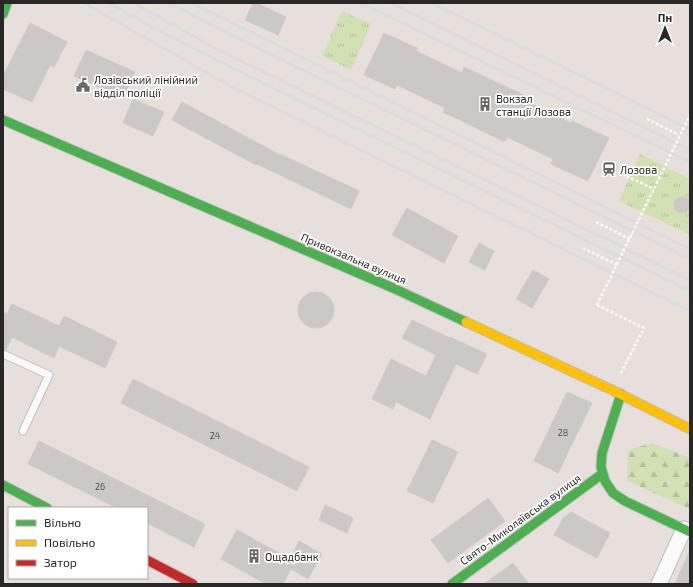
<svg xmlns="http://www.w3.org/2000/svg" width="693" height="587" viewBox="0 0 693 587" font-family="'Exo 2',sans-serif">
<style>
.grass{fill:url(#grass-tufts)}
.forest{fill:url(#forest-firs)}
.building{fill:#ccc8c6;stroke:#d1cbc8}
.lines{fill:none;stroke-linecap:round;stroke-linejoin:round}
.lane-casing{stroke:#bfbebe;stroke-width:9}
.street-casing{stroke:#bfbebe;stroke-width:17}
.fast-casing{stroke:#bfbebe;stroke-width:11}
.slow-casing{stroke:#bfbebe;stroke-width:11}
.jam-casing{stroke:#bfbebe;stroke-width:11}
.path{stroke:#fbfafa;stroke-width:2.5;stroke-dasharray:3 2;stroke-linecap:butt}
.lane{stroke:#fbfafa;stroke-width:7}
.street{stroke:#fbfafa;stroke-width:15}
.fast{stroke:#4caf50;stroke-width:9}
.slow{stroke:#ffc107;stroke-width:9}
.jam{stroke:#c62828;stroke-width:9}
.rail{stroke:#dcdcdd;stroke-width:3}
.path-bridge{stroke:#fbfafa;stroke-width:2.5;stroke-dasharray:3 2;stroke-linecap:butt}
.labels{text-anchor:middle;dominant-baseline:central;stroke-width:3.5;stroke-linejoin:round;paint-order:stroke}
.number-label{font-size:9px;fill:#515050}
.poi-label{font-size:11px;fill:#272727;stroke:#fff;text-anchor:start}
.street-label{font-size:11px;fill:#272727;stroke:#fff}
</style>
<defs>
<pattern id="grass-tufts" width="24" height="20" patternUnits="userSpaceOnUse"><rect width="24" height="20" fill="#d3e0b4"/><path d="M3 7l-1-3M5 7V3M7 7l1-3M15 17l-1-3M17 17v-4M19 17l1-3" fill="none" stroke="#b5c09b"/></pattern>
<pattern id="forest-firs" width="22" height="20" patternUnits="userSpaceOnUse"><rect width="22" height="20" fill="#d3e0b4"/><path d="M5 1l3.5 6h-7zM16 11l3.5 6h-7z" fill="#b5c09b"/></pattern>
</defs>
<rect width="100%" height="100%" fill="#e6dfdc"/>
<g class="grass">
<path d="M342,11L371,24L351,70L322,56Z"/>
<path d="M640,154L690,179V235L619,201Z"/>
</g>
<path class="forest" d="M652,443L690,458V509L627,481L628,450Z"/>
<g class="building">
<path d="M253,3H256L286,17L278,35L245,20Z"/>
<path d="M30,23L67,42L54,67L50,65L32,102L3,89V76Z"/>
<path d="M384,33L417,48L416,51L462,73L464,67L526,96L524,100L571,123L572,121L609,138L588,181L551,164L553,159L507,137L505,142L443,112L445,108L397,85L395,89L364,75Z"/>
<path d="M86,50L135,72L123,98L74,76Z"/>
<path d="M133,99L164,112L153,136L123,123Z"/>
<path d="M182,102L280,155V154L359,191L351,209L257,164L256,165L172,120Z"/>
<circle cx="682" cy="205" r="8"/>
<path d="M407,208L458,236L444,263L392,235Z"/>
<path d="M479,243L494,251L485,270L469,262Z"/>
<path d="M533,270L549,279L532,308L516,299Z"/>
<circle cx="316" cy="310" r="18"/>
<path d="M12,304L59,326L64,316L117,342L105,368L59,346L54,358L12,337L6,350L3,349V312L7,314Z"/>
<path d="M412,320L450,338V337L487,354L477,374L456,364L430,419L396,402L393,409L372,399L391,359L426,376L436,355L402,338Z"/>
<path d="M133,379L309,467L297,491L121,403Z"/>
<path d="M567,392L592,403L558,473L534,461Z"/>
<path d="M432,440L458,452L433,503L407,491Z"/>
<path d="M39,441L205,524L194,547L147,523V508H117L28,464Z"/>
<path d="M488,498L505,521L448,563L431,540Z"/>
<path d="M325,505L353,518L347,533L319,520Z"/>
<path d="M571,512L610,533L597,558L554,535L563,518Z"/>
<path d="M237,530L290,559L299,541L322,554L308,579L291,569L283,584H266L221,559Z"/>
<path d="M690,550V584H675Z"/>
<path d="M513,563L529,584H484Z"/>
</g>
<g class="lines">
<defs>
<path id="lane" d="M3,354L49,375L23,431"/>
<path id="street" d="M659,584L684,529"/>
<g id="fast">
<path d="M3,14L7,3"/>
<path d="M3,120L393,288L466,322"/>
<path d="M621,394L602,453L601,467L605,481L613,493L625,501L690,532"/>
<path d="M3,485L47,508"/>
<path d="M452,584L602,474"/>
</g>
<path id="slow" d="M466,322L612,390L690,429"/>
<path id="jam" d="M147,560L193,584"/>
</defs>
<use href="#lane" class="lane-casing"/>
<use href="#street" class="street-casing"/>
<use href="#fast" class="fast-casing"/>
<use href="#slow" class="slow-casing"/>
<use href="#jam" class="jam-casing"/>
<g class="path">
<path d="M647,119L679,135"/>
<path d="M622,174L654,189"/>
<path d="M596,222L630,239"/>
<path d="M583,248L617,265"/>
<path d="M597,305L644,328L620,375"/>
</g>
<use href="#lane" class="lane"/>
<use href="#street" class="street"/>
<use href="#fast" class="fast"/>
<use href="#slow" class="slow"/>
<use href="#jam" class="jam"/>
<g class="rail">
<path d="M84,3L232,87L690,311"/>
<path d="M109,3L163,33L267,85L690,291"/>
<path d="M134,3L213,47L690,280"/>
<path d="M170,3L200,19L272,55L690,259"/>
<path d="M192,3L690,249"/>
<path d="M361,3L690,162"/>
<path d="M391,3L690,150"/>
<path d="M432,3L690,129"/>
</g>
<path class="path-bridge" d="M597,305L690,115"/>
</g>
<defs>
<symbol id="civic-bare" viewBox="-9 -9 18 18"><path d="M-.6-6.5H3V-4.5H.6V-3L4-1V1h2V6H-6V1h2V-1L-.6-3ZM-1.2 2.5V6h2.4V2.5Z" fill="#6a6766" stroke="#fff" stroke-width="2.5" paint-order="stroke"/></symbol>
<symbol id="building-bare" viewBox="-9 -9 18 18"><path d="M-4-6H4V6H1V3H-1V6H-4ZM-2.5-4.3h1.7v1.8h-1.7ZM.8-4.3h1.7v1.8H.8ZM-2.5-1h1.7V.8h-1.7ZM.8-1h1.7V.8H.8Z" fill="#6a6766" stroke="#fff" stroke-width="2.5" paint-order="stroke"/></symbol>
<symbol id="station-bare" viewBox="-9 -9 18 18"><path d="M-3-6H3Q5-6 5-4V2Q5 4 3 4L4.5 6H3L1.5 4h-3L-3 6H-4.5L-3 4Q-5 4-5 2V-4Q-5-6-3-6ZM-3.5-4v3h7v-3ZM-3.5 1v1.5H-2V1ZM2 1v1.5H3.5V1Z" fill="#6a6766" stroke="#fff" stroke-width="2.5" paint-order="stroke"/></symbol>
</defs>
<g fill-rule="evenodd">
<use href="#civic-bare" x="73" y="75" width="20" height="20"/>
<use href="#building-bare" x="475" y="94" width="20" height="20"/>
<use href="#station-bare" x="599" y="159" width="20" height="20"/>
<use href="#building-bare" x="244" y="546" width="20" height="20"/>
</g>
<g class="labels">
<g class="number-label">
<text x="563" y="432">28</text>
<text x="215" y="435">24</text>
<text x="100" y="486">26</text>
</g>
<g class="poi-label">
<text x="94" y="79">Лозівський лінійний<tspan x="94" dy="13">відділ поліції</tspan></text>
<text x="496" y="98">Вокзал<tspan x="496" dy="13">станції Лозова</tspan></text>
<text x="620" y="169">Лозова</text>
<text x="265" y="556">Ощадбанк</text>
</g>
<g class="street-label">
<text transform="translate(354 258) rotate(23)">Привокзальна вулиця</text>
<text transform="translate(520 519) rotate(-36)">Свято-Миколаївська вулиця</text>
</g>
</g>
<rect width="693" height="587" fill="none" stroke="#272727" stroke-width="8"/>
<rect x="8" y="507" width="140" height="72" fill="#ffffff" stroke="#a9a9a9"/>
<rect x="16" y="520" width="20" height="6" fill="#4caf50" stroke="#a9a9a9"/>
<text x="44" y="527" font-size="12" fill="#272727">Вільно</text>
<rect x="16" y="540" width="20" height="6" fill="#ffc107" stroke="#a9a9a9"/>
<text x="44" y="547" font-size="12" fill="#272727">Повільно</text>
<rect x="16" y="560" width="20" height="6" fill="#c62828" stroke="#a9a9a9"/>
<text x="44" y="567" font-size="12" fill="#272727">Затор</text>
<g transform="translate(665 28)" stroke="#ffffff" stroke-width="3" paint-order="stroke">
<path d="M0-3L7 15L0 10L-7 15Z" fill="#272727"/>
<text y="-6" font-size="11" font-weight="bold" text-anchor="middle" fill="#272727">Пн</text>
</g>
</svg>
